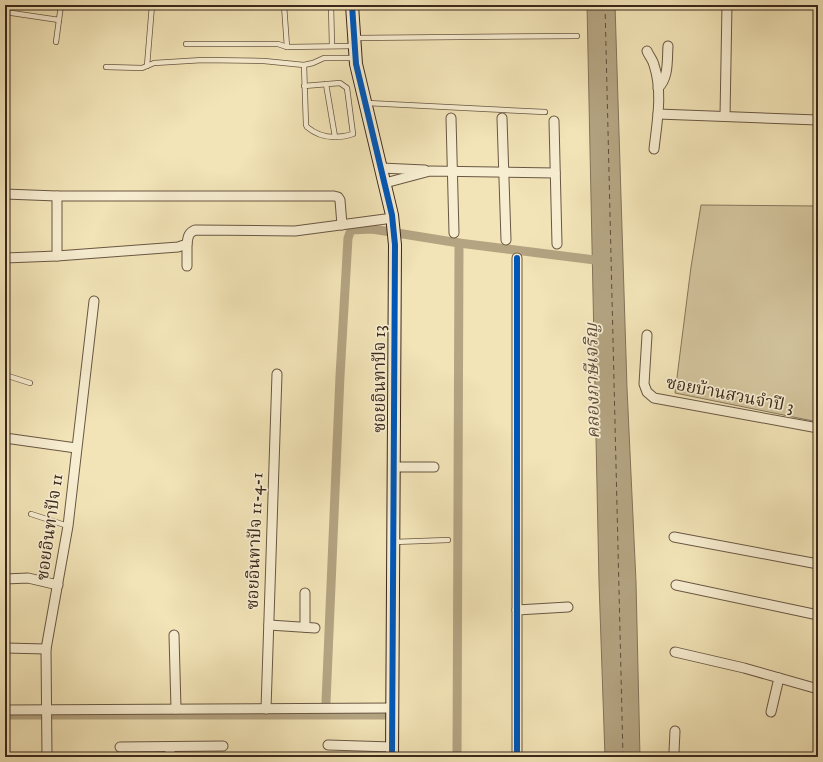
<svg xmlns="http://www.w3.org/2000/svg" width="823" height="762" viewBox="0 0 823 762" font-family="'IM FELL DW Pica','Noto Serif Thai',serif">
<style>
.green{fill:#d3c49d;stroke:#87765c}
.water{fill:#b4a482;stroke:#847259}
.lines{fill:none;stroke-linecap:round;stroke-linejoin:round}
.canal{stroke:#b4a482;stroke-width:9}
.ferry{stroke:#5f4d3b;stroke-width:1;stroke-dasharray:5 4;stroke-linecap:butt}
.lane-casing{stroke:#695743;stroke-width:6}
.street-casing{stroke:#695743;stroke-width:11}
.secondary-casing{stroke:#3b281c;stroke-width:14}
.lane{stroke:#f7edd0;stroke-width:4.5}
.street{stroke:#f7edd0;stroke-width:9}
.secondary{stroke:#f7edd0;stroke-width:12}
.cycleway-casing{stroke:#f7edd0;stroke-width:8}
.cycleway{stroke:#0057b8;stroke-width:6}
.labels{text-anchor:middle;dominant-baseline:central;stroke-width:3.5;stroke-linejoin:round;paint-order:stroke}
.street-label{font-size:17px;fill:#3b281c;stroke:#f7edd0}
.water-label{font-size:18px;font-style:italic;fill:#5f4d3b;stroke:#f7edd0}
</style>
<rect width="100%" height="100%" fill="#f2e4b7"/>
<filter id="stains"><feTurbulence type="fractalNoise" baseFrequency=".005" numOctaves="4"/><feColorMatrix values="0 0 0 0 .2 0 0 0 0 .09 0 0 0 0 .02 0 0 0 .5 -.17"/></filter>
<radialGradient id="worn" r=".72"><stop offset=".6" stop-color="#630" stop-opacity="0"/><stop offset="1" stop-color="#630" stop-opacity=".3"/></radialGradient>
<path class="green" d="M701,205L818,206V422L675,393L691,267Z"/>
<path class="water" d="M587,5H615L627,388L636,582L640,757H605L599,582Z"/>
<g class="lines">
<g class="canal">
<path d="M326,702L340,376L348,238L351,230L372,229L459,243L603,261"/>
<path d="M5,715H385"/>
<path d="M457,757L459,243"/>
</g>
<path class="ferry" d="M605,5L623,757"/>
<defs>
<g id="lane">
<path d="M284,5L287,47"/>
<path d="M331,5L332,46"/>
<path d="M5,12L59,20"/>
<path d="M355,38L577,36"/>
<path d="M56,42L61,5"/>
<path d="M186,44H278L287,47L354,46"/>
<path d="M304,65L306,125L307,127C320,138 337,139 353,134L347,88L340,83L304,86"/>
<path d="M147,66L152,5"/>
<path d="M106,67L142,68L154,63L203,60L264,61L304,65L313,63L324,58H354"/>
<path d="M326,84L335,137"/>
<path d="M367,103L545,112"/>
<path d="M5,375L30,383"/>
<path d="M31,514L68,526"/>
<path d="M394,542L448,540"/>
</g>
<g id="street">
<path d="M647,51C649,56 653,60 654,65C663,92 657,122 654,149"/>
<path d="M658,88C669,78 667,60 668,46"/>
<path d="M658,114L818,120"/>
<path d="M725,116L727,5"/>
<path d="M451,118L454,233"/>
<path d="M502,118L506,240"/>
<path d="M554,121L557,244"/>
<path d="M381,168L425,170"/>
<path d="M385,183L430,171L555,173"/>
<path d="M5,194L57,196"/>
<path d="M187,244V266"/>
<path d="M57,256V196H334L338,197L340,200L342,225"/>
<path d="M5,258L57,256L178,247L187,244C188,237 188,233 195,230L295,231L393,218"/>
<path d="M647,335L644,384L647,392L654,398L818,428"/>
<path d="M5,438L76,448"/>
<path d="M393,467H434"/>
<path d="M674,537L818,564"/>
<path d="M5,579L28,578L58,585"/>
<path d="M676,585L818,615"/>
<path d="M517,610L568,607"/>
<path d="M269,625L315,628"/>
<path d="M305,627V593"/>
<path d="M174,635L176,709"/>
<path d="M5,648L46,649"/>
<path d="M675,652L744,668L818,689"/>
<path d="M266,709L277,374"/>
<path d="M5,710L392,708"/>
<path d="M771,712L779,678"/>
<path d="M675,731L674,752L676,757"/>
<path d="M328,745L392,747"/>
<path d="M120,747L223,746"/>
<path d="M47,757L46,649L68,526L94,301"/>
<path d="M170,757V747"/>
<path d="M517,757V258"/>
</g>
<path id="secondary" d="M352,5L356,64L392,215L395,245L392,757"/>
</defs>
<use href="#lane" class="lane-casing"/>
<use href="#street" class="street-casing"/>
<use href="#secondary" class="secondary-casing"/>
<use href="#lane" class="lane"/>
<use href="#street" class="street"/>
<use href="#secondary" class="secondary"/>
<defs>
<g id="cycleway">
<path d="M352,5L356,64L392,215L395,245L392,757"/>
<path d="M517,757V258"/>
</g>
</defs>
<use href="#cycleway" class="cycleway-casing"/>
<use href="#cycleway" class="cycleway"/>
</g>
<g class="labels">
<g class="street-label">
<text transform="translate(380 379) rotate(-90)">ซอยอินทาปัจ 13</text>
<text transform="translate(730 395) rotate(11)">ซอยบ้านสวนจำปี 3</text>
<text transform="translate(50 527) rotate(-82)">ซอยอินทาปัจ 11</text>
<text transform="translate(255 541) rotate(-88)">ซอยอินทาปัจ 11-4-1</text>
</g>
<g class="water-label">
<text transform="translate(593 381) rotate(-91)">คลองภาษีเจริญ</text>
</g>
</g>
<rect width="823" height="762" fill="none" stroke="#f2e4b7" stroke-width="20"/>
<rect x="6" y="6" width="811" height="750" fill="none" stroke="#3b281c" stroke-width="2"/>
<rect x="10" y="10" width="803" height="742" fill="none" stroke="#3b281c"/>
<rect width="100%" height="100%" filter="url(#stains)"/>
<rect width="100%" height="100%" fill="url(#worn)"/>
</svg>
